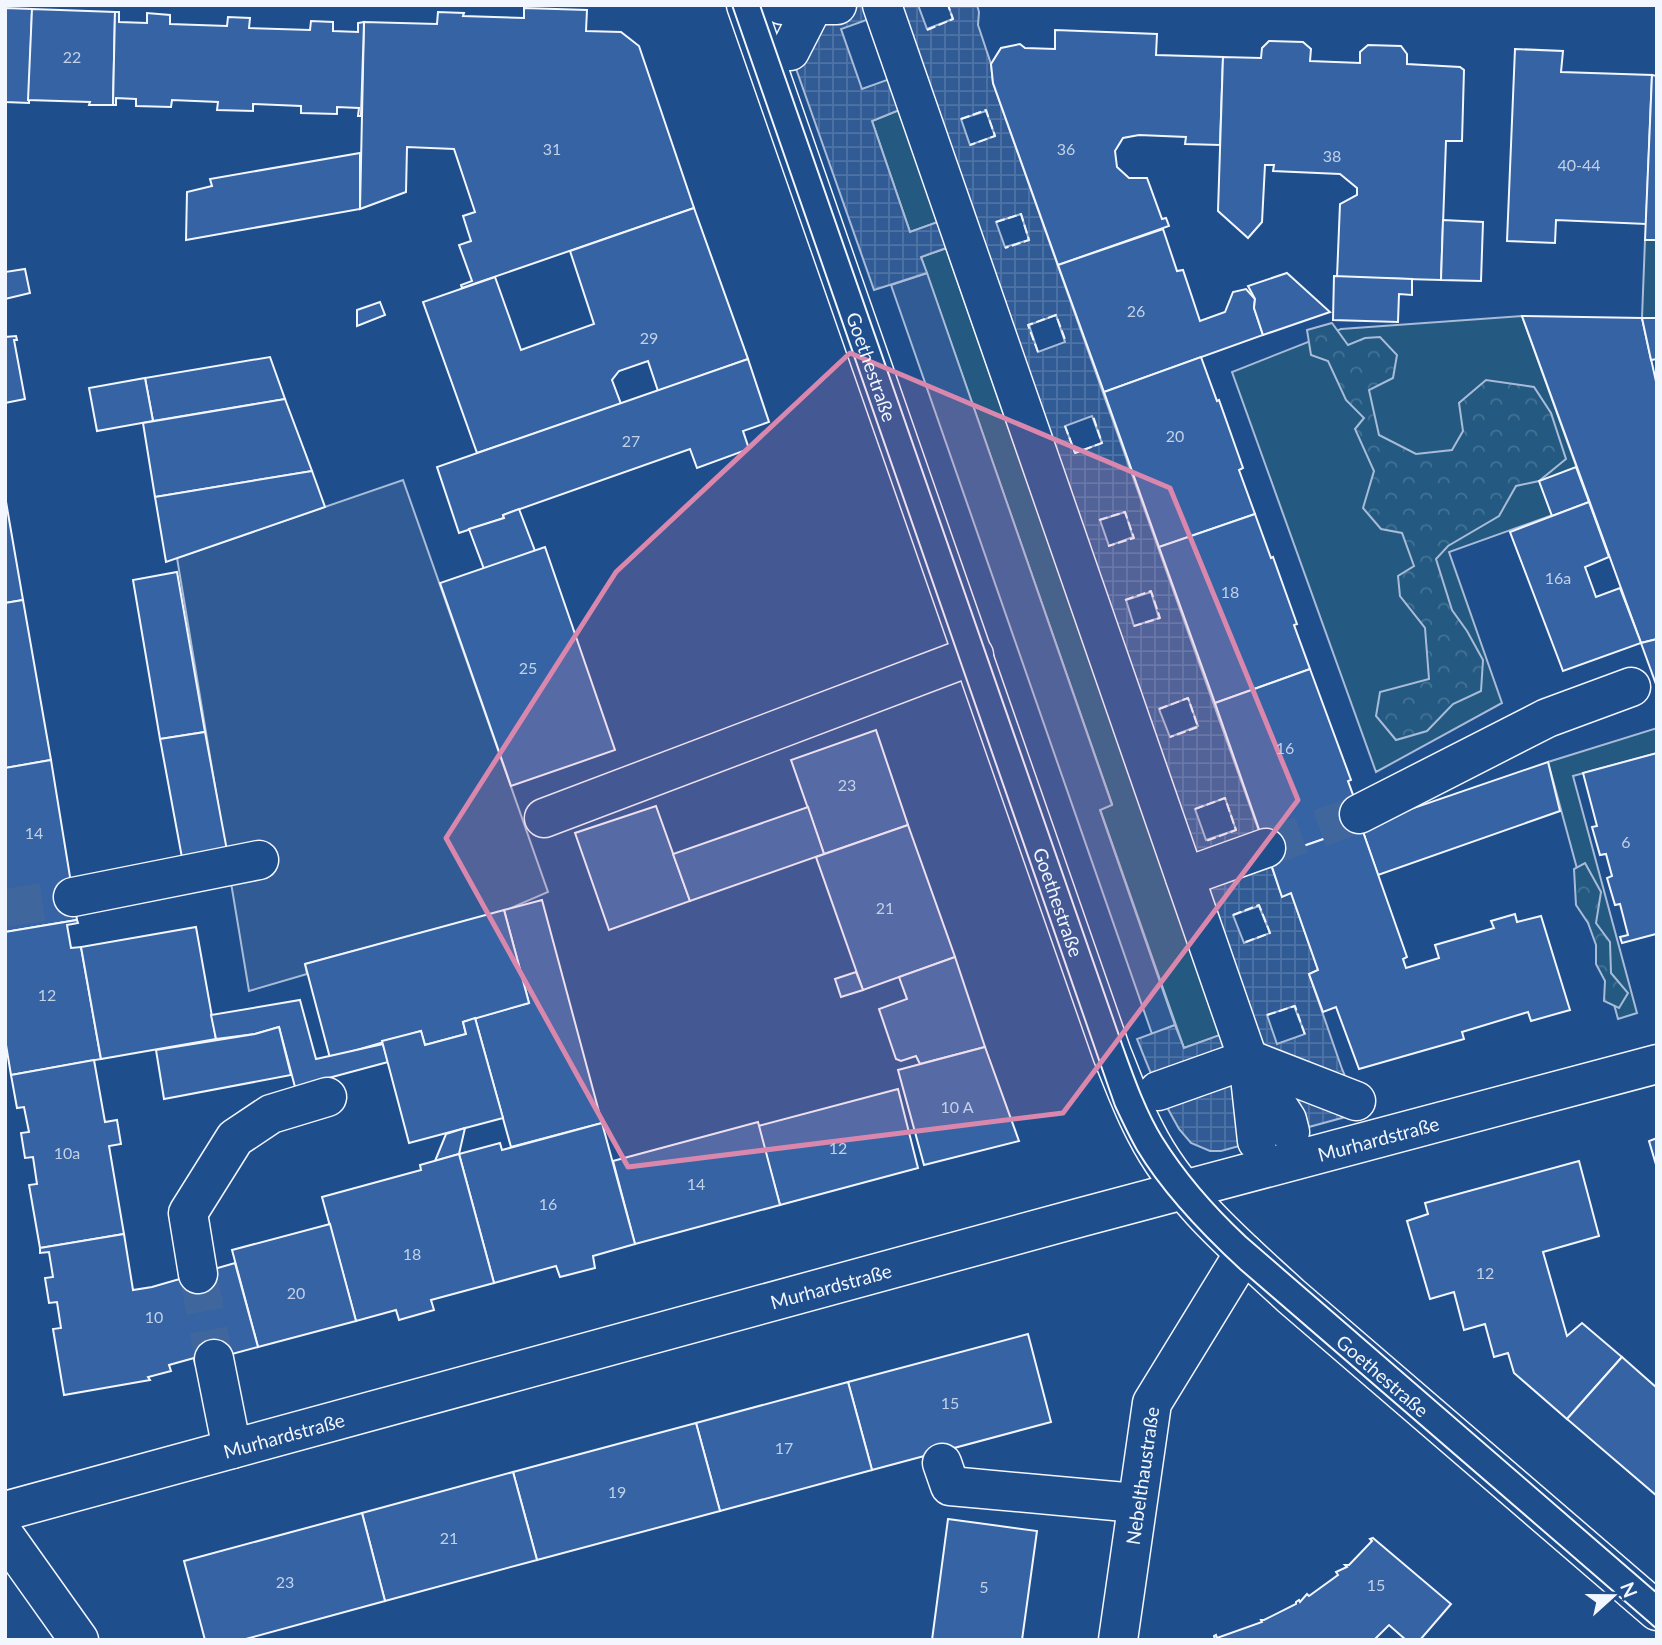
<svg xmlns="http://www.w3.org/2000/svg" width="1662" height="1645" viewBox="0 0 1662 1645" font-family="Lato,sans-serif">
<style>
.green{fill:#245a82;stroke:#a8bbd7;stroke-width:2}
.forest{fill:url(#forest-crowns);stroke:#a8bbd7;stroke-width:2}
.parking{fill:#305b95;stroke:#a8bbd7;stroke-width:2}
.plaza{fill:url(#plaza-grid);stroke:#a8bbd7;stroke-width:2;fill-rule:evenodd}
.building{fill:#3563a3;stroke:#f2f6ff;stroke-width:2}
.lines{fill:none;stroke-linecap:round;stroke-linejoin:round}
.minor-tunnel{stroke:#3f679d;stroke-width:38;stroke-dasharray:38 19;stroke-linecap:butt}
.minor-casing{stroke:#f2f6ff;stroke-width:41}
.minor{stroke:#1f4e8c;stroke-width:38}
.tram{stroke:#f2f6ff;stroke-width:2}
.fence{stroke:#f2f6ff;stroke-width:2;stroke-dasharray:9 3.5;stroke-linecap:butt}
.marked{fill:#da87ad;fill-opacity:0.2;stroke:#da87ad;stroke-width:5;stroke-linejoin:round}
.labels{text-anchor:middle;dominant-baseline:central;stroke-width:5;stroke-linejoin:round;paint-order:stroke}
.number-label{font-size:16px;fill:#c3d1e8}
.street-label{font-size:19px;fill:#f2f6ff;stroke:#1f4e8c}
</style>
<defs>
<pattern id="forest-crowns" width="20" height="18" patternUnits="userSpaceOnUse" patternTransform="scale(1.75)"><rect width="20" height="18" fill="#245a82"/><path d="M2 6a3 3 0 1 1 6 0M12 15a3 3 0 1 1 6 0" fill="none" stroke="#447295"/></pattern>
<pattern id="plaza-grid" width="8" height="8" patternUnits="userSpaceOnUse" patternTransform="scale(1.75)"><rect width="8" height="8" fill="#305b95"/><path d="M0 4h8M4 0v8" fill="none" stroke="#4e73a5"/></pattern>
</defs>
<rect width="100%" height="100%" fill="#1f4e8c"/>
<g class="green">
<path d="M899,110L938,222L910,232L872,121Z"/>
<path d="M1645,240H1657V318H1642Z"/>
<path d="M947,248L1221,1035L1184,1048L1100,809L1112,804L921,257Z"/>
<path d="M1522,316L1589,502L1449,552L1502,703L1376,772L1232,372L1341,329Z"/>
<path d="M1657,728V753L1573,776L1637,1013L1618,1019L1548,762Z"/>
</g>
<g class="forest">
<path d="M1332,323L1348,345L1365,338L1380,337L1397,355L1393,378L1369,390L1379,435L1416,454L1452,450L1463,431L1459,403L1486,380L1534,387L1551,413L1566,459L1539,481L1516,486L1499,516L1448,546L1436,559L1452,610L1467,631L1483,660L1481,691L1453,704L1427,731L1396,740L1376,716L1380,692L1429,679L1425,628L1400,596L1398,576L1414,566L1402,533L1381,529L1363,508L1374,471L1355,429L1364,418L1346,400L1328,361L1311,355L1307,330Z"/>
<path d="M1585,863L1601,892L1596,923L1610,942L1611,973L1628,993L1619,1008L1604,1001L1605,981L1596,964V945L1588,923L1576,905L1574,869Z"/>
</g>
<g class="parking">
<path d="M927,273L1112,805L1100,810L1175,1025L1152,1034L891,285Z"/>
<path d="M403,480L548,892L504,911L305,964L307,974L249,991L177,558Z"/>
</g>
<path class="plaza" d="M782,5H918L927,29L953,19L948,5H977L979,12L978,25L991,64L993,83L1011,134L1282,896L1291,893L1318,970L1309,974L1342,1069L1360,1113L1221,1151H1210L1191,1143L1179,1129L1158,1091L1137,1039L1175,1025L1184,1048L1220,1035L946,248L921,257L927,273L874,290L787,43ZM869,19L890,79L862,89L841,29ZM899,110L938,222L910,232L872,121ZM986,111L995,136L970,145L961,119ZM1021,214L1029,240L1005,247L996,222ZM1056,315L1065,342L1038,352L1029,325ZM1092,416L1102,443L1075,453L1065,426ZM1125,512L1133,537L1109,546L1100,520ZM1151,592L1159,618L1134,626L1126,600ZM1188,698L1198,726L1170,737L1159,709ZM1225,798L1236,830L1206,840L1195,809ZM1259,906L1270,933L1244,943L1233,915ZM1294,1006L1305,1034L1277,1044L1267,1015Z"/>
<g class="building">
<path d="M5,8L32,9L29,103L5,102Z"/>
<path d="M524,8L587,10L586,31L621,32L639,46L694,208L462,288L461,285L472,281L459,245L471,241L463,216L475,212L454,149L407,147L406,192L360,209L364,22L437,24L438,12L464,13L463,16L524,18Z"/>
<path d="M32,9L115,12L113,105H89L90,102L28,100Z"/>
<path d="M115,12H119V22L147,23V13L170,15V24L227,26L228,17L250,18L249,28L310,30L311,21L333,22V31L358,32V23L364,22L361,116H358L359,108L337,107V114L301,113V106L253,104V111L217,110L218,102L172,100L171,107L136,106V99L116,98V105H113Z"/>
<path d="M1055,30L1157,34L1156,55L1223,57L1220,145L1185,144L1186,137L1139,135L1123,138L1115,151L1117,167L1129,178H1147L1162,219L1166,218L1169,226L1058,265L993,83L991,64L1001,48L1020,44L1025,48L1055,49Z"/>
<path d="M1269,41L1303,42L1311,49L1310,61L1360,63V52L1368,45L1401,46L1407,54V64L1460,67L1464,70L1462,141H1446L1441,280L1337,277L1340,204L1357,195V188L1340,174L1273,171L1274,165H1265L1262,222L1248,238L1218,211L1223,57L1261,58L1262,48Z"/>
<path d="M1515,49L1563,51L1561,72L1652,75L1646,224L1556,220L1555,243L1507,241Z"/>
<path d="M1652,75L1657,76V240H1645Z"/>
<path d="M360,153V209L186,240L187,192L212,186L210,179Z"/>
<path d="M694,208L748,359L658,391L648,361L619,371L612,380L621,404L477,453L423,302L495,277L521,350L594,324L570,251Z"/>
<path d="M1443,220L1483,222L1481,281L1441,280Z"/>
<path d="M1163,229L1177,271L1183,270L1200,321L1225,312L1233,292L1246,289L1255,299L1254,308L1263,335L1104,392L1058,265Z"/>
<path d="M25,269L30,293L5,299V272Z"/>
<path d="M1287,273L1330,312L1263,335L1254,308L1255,299L1248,286Z"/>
<path d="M1334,276L1412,279V295L1399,294L1398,322L1333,320Z"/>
<path d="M380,302L385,315L357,326V310Z"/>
<path d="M1522,316L1642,318L1657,386V639L1641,643Z"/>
<path d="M1642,318H1657V359L1651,360Z"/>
<path d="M16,336L17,340H14L25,399L5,403V337Z"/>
<path d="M270,357L285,399L153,421L145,378Z"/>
<path d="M1201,357L1217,401L1219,400L1243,468L1239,470L1255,514L1159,547L1104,392Z"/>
<path d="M748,359L769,422L743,431L749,449L697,468L690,449L503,515L504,518L459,533L437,467Z"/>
<path d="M145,378L153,421L97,431L89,388Z"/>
<path d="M285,399L312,471L155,497L143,423Z"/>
<path d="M1576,467L1589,502L1552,516L1539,481Z"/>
<path d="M312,471L325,507L166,562L155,497Z"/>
<path d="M5,496L23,600L5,603Z"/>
<path d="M1589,502L1609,557L1585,567L1596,597L1620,588L1641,643L1563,671L1510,532Z"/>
<path d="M519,509L535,551L484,569L469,529L504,518L503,515Z"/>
<path d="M1255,514L1271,558L1273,557L1297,624L1294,625L1310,669L1215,703L1159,547Z"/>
<path d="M545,547L615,750L511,786L440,583Z"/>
<path d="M177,572L205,732L160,739L133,580Z"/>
<path d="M23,600L51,760L5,768V603Z"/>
<path d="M1657,639V687L1641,643Z"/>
<path d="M1310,669L1351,780L1348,781L1364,825L1269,858L1215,703Z"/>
<path d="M876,730L908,825L824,854L791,760Z"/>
<path d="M205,732L228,856L183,863L160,739Z"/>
<path d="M1657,753V937L1656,934L1622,943L1620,937L1628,935L1620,904L1615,905L1607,878L1612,876L1606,854L1600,855L1592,827L1597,826L1583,773Z"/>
<path d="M51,760L77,920L5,932V768Z"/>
<path d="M1548,762L1560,811L1378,875L1361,826Z"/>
<path d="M656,806L690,901L609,930L575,833Z"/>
<path d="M808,807L824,854L690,901L673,854Z"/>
<path d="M908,825L955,957L863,990L816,857Z"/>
<path d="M1361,826L1407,957L1403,959L1406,968L1439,958L1435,945L1494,928L1491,921L1515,914L1517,922L1541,916L1570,1010L1531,1021L1528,1012L1462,1032L1464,1039L1359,1069L1336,1007L1323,1012L1309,974L1318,970L1291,893L1282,897L1269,858Z"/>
<path d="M542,900L602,1123L511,1147L475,1018L529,1003L504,910Z"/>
<path d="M504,910L529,1003L463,1022L466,1034L425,1045L421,1031L330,1058L305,964Z"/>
<path d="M77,920L78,923L67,925L71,948L81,947L101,1059L11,1075L5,1039V932Z"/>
<path d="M196,927L216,1039L101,1059L81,947Z"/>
<path d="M955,957L985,1047L920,1064L916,1056L901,1061L896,1059L879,1009L907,999L899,977Z"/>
<path d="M856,972L863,990L841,997L835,979Z"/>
<path d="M300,1000L316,1059L383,1044L388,1062L295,1087L279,1027L255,1034L216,1039L211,1015Z"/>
<path d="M475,1018L503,1118L409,1143L382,1041L421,1031L425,1045L466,1034L463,1022Z"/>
<path d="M279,1027L291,1075L164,1099L156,1050L255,1034Z"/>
<path d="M985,1047L1019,1141L924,1165L898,1070Z"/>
<path d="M94,1060L105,1122L117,1120L121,1144L109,1146L124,1234L40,1248L29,1185L37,1184L33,1157L25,1158L21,1133L29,1132L24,1107L17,1108L11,1075Z"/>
<path d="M898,1089L918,1168L780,1205L758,1126Z"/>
<path d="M758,1122L780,1205L635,1244L613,1161Z"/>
<path d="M602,1123L635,1244L593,1256L595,1268L560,1277L556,1266L494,1283L459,1154L500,1143L502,1150Z"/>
<path d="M465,1128L459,1154L435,1161L446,1134Z"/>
<path d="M1657,1138V1168L1649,1141Z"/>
<path d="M459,1154L494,1283L431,1300L434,1310L399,1320L396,1310L356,1321L322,1197L421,1170L420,1165Z"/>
<path d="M1579,1161L1599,1236L1543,1252L1567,1336L1582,1323L1622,1357L1567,1419L1514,1373L1508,1353L1494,1357L1485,1324L1464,1330L1454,1292L1430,1299L1407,1221L1428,1214L1425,1203Z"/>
<path d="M330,1224L356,1321L258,1347L232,1250Z"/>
<path d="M124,1234L133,1290L152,1287L235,1263L258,1347L195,1364L194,1358L169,1365L171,1371L148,1377L150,1380L64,1395L53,1329L61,1328L57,1302L49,1303L45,1278L53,1277L49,1252L40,1253V1248Z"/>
<path d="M1028,1334L1051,1422L872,1470L848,1382Z"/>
<path d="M1622,1357L1657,1388V1496L1567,1419Z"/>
<path d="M848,1382L872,1470L720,1511L696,1423Z"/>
<path d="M696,1423L720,1511L537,1560L513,1472Z"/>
<path d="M513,1472L537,1560L385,1601L362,1513Z"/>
<path d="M362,1513L385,1601L242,1640H205L184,1561Z"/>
<path d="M948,1519L1037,1531L1022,1640H932Z"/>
<path d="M1373,1538L1451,1604L1420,1640H1406L1389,1625L1374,1640H1215L1214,1636L1216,1635L1217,1638L1262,1622L1261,1620H1264L1296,1604V1602L1299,1600L1300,1602L1307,1594L1309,1596L1338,1575L1336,1572L1347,1567L1345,1565H1349L1372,1541L1370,1539Z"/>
</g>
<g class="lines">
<g class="minor-tunnel">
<path d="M1266,848L1359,814"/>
<path d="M5,908L73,897"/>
<path d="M198,1274L214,1359"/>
</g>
<defs>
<g id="minor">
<path id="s1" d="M746,5L1112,1054C1123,1081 1132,1107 1146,1133C1179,1198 1238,1247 1291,1296L1657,1611"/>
<path d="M782,5H837"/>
<path d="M882,5L1248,1059L1287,1120L1290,1132"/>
<path d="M790,51L813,6"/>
<path d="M1359,814L1547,718L1631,687"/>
<path d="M544,818L974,655"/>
<path d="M1185,877L1266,848"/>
<path d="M73,897L259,860"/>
<path d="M1249,1068L1257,1141"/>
<path d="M1158,1091L1248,1059L1356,1101"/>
<path d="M198,1274L188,1213L235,1138L271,1114L327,1097"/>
<path d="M214,1359L232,1449"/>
<path d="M942,1463L950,1486L1136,1503"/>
<path id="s2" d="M5,1511L1082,1217L1657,1064"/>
<path d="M5,1536L79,1640"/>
<path id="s3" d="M1118,1640L1152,1403L1244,1253"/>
</g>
</defs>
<use href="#minor" class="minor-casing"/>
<use href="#minor" class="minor"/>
<g class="tram">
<path d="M732,5L1115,1106C1122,1121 1129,1136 1137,1150C1164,1195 1202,1234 1240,1269L1657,1629"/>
<path d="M760,5L1123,1047C1134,1077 1145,1109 1162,1137C1185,1174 1214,1207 1246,1237L1657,1593"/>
</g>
<g class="fence">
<path d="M927,30L953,19L948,5"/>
<path d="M961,119L986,110L995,136L970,145"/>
<path d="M996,222L1021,214L1029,240L1005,248"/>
<path d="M1038,352L1028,325L1056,315L1066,342"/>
<path d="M1065,426L1075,453L1102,443L1093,416"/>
<path d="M1099,520L1125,512L1134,538L1108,546"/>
<path d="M1125,600L1151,591L1160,618L1134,626"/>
<path d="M1159,709L1188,698L1198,727L1170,737"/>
<path d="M1195,809L1225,798L1236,830L1206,841"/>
<path d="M1233,915L1259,905L1270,933L1243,943"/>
<path d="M1267,1015L1295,1006L1305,1035"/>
</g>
</g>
<path class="marked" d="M850,353L1170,488L1298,800L1063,1113L628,1167L446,838L616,572Z"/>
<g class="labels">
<g class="number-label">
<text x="72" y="56">22</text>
<text x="552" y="148">31</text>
<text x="1066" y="148">36</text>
<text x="1332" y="155">38</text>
<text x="1579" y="164">40-44</text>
<text x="1136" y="310">26</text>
<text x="649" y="337">29</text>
<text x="1175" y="435">20</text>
<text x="631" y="440">27</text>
<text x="1558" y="577">16a</text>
<text x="1230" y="591">18</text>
<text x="528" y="667">25</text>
<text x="1285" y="747">16</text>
<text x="847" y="784">23</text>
<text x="34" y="832">14</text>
<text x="1626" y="841">6</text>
<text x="885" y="907">21</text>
<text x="47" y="994">12</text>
<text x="957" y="1106">10 A</text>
<text x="838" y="1147">12</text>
<text x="67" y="1152">10a</text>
<text x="696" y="1183">14</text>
<text x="548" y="1203">16</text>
<text x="412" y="1253">18</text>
<text x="1485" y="1272">12</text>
<text x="296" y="1292">20</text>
<text x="154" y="1316">10</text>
<text x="950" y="1402">15</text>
<text x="784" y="1447">17</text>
<text x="617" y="1491">19</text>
<text x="449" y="1537">21</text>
<text x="285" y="1581">23</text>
<text x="1376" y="1584">15</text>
<text x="984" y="1586">5</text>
</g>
<g class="street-label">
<text stroke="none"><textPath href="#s1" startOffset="383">Goethestraße</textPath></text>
<text stroke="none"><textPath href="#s1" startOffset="950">Goethestraße</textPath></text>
<text stroke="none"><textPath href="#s2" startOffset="1423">Murhardstraße</textPath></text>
<text stroke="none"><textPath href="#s2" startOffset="856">Murhardstraße</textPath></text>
<text stroke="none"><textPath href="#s1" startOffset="1538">Goethestraße</textPath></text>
<text stroke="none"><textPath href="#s2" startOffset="289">Murhardstraße</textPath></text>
<text stroke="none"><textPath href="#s3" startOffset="166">Nebelthaustraße</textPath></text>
</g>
</g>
<rect width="1662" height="1645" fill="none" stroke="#f2f6ff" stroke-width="14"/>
<g transform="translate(1613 1596) rotate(69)" stroke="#1f4e8c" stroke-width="5" paint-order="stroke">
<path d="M0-5L12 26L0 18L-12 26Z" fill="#f2f6ff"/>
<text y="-10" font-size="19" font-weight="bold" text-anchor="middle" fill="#f2f6ff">N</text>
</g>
</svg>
